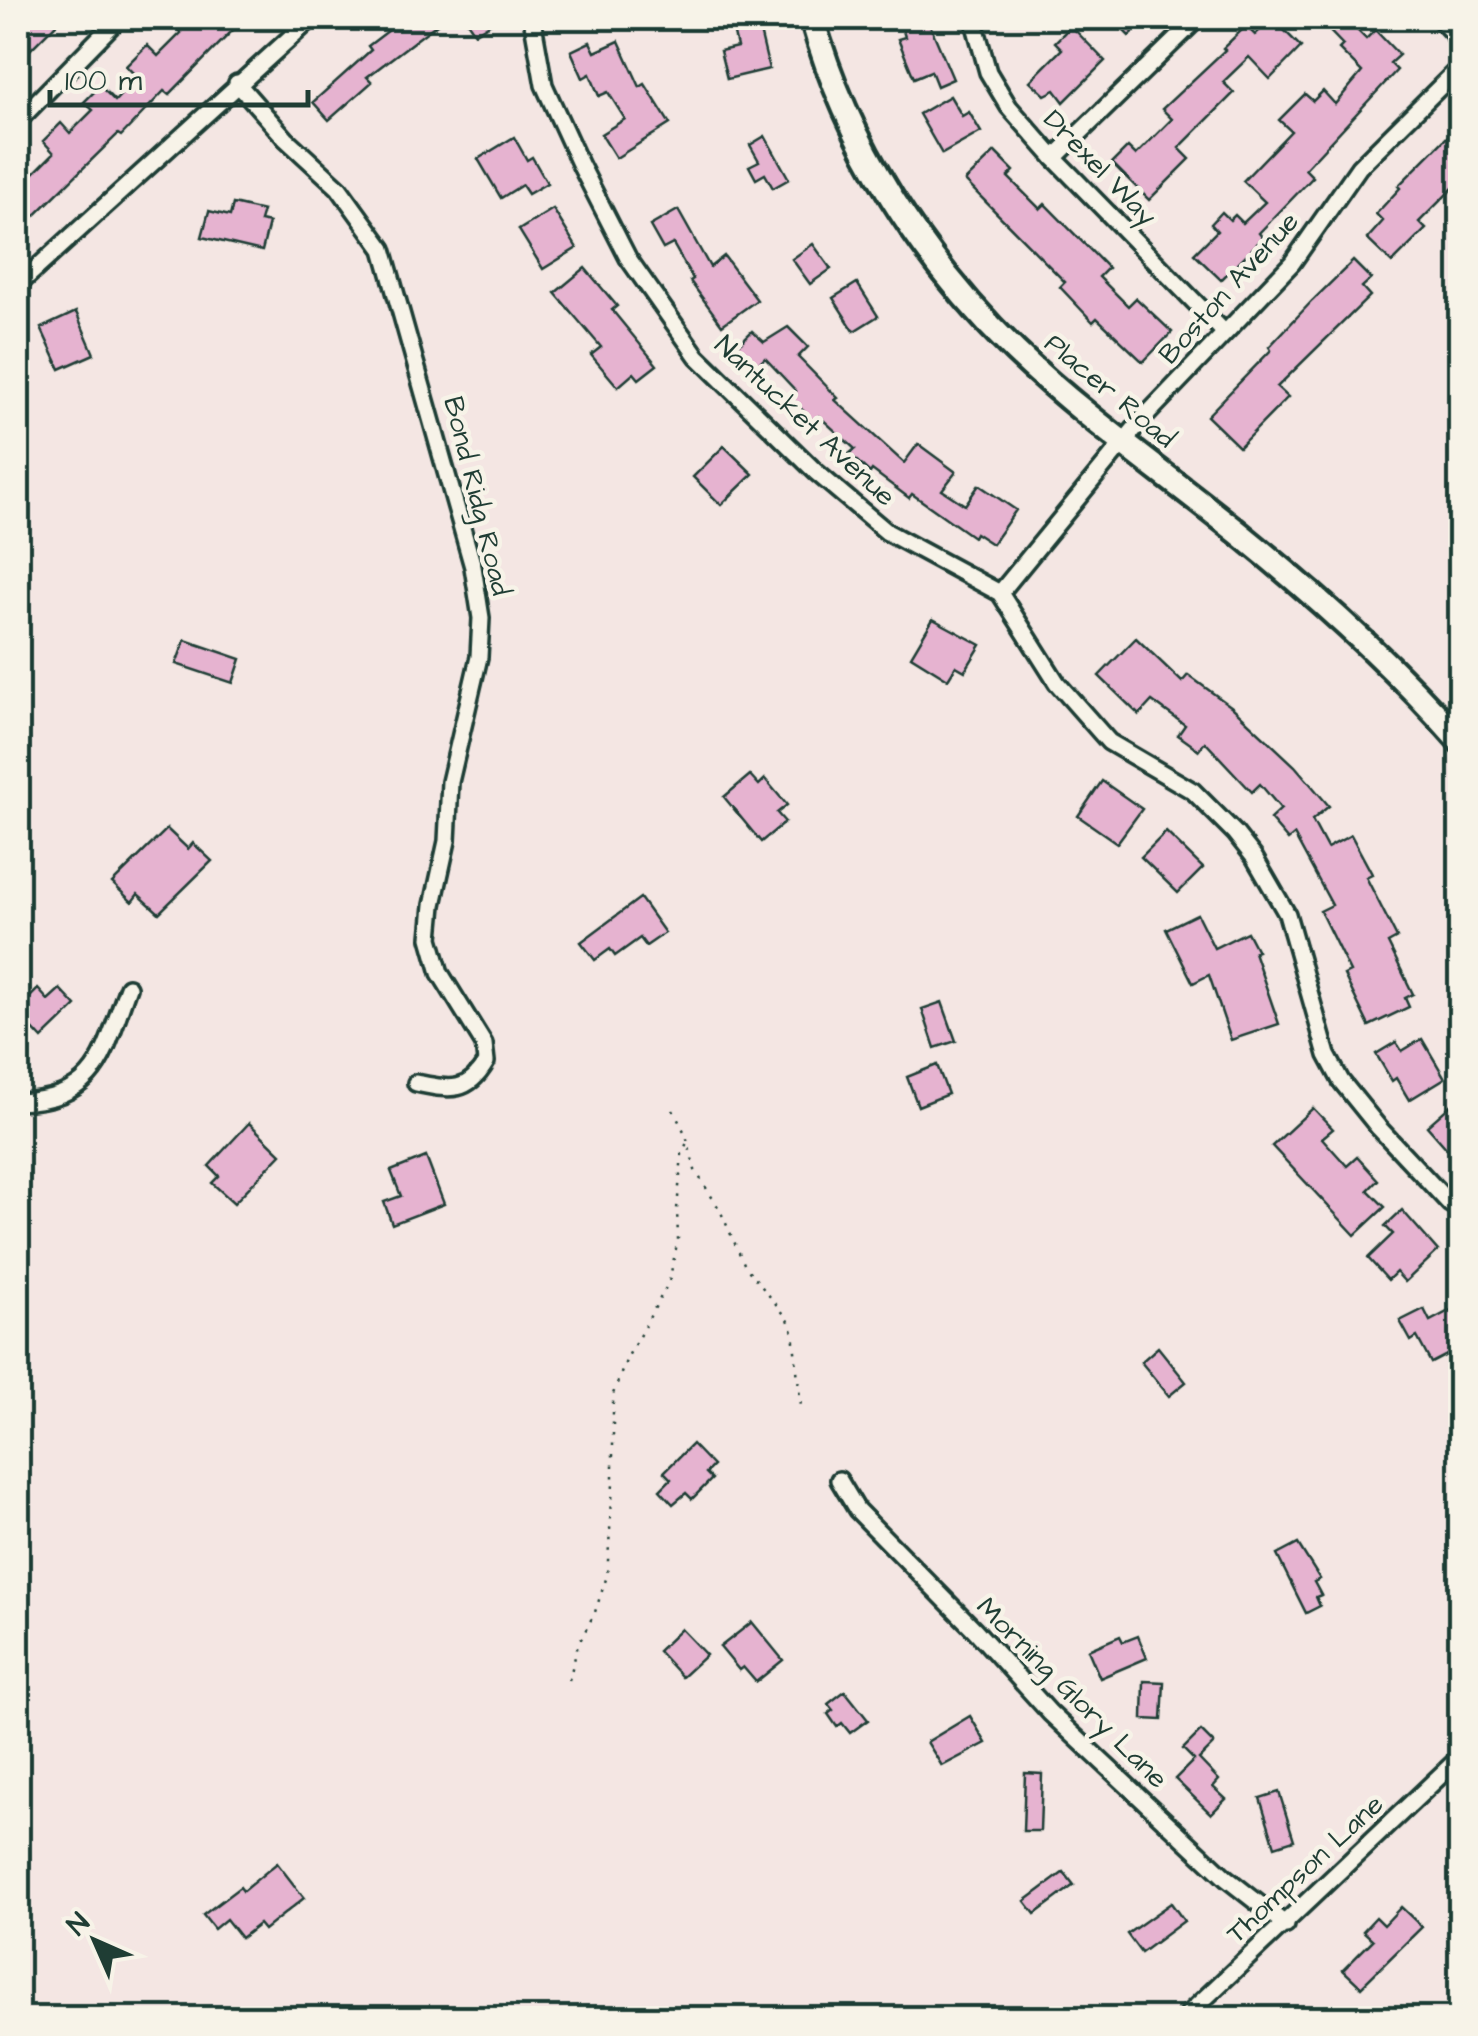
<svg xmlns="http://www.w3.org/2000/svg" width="1478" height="2036" viewBox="0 0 1478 2036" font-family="'Architects Daughter',sans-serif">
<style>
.building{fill:#e6b3d0;stroke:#1f3d34;stroke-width:2.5}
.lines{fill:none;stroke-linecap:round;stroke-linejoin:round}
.street-casing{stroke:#1f3d34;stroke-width:22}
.secondary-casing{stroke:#1f3d34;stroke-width:30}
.path{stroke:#1f3d34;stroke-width:2.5;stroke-dasharray:2.5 8;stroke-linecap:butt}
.street{stroke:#f7f3e8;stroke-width:15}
.secondary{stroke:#f7f3e8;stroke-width:22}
.labels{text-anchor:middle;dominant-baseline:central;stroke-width:9;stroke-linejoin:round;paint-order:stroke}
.street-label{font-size:28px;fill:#1f3d34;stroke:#f7f3e8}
</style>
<rect width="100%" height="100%" fill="#f4e6e3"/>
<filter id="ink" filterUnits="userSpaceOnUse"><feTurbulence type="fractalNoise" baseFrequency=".01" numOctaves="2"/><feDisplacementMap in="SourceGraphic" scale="20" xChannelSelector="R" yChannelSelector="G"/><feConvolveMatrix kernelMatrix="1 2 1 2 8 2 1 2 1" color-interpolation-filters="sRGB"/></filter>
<g filter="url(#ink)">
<g class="building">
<path d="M18,18H62L18,62Z"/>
<path d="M166,18H226L236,27L169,95L164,91L121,136L118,134L18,232V169L28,179L54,153L43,141L61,123L70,133L93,110L84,102L100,86L115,101L137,77L126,66L147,45L158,56L181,33Z"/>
<path d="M405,18H445L367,77L372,82L329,120L313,102L371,50L368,46Z"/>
<path d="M465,18H499L475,33Z"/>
<path d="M899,18H927L953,79L937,86L931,71L914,78L898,39L905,37Z"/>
<path d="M1111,18H1149L1129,36Z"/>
<path d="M1272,18L1301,47L1270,79L1249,57L1223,82L1234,93L1179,148L1190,159L1149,200L1112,163L1128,147L1136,155L1172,119L1162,109L1225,50L1223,48L1246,26L1255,35Z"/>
<path d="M1317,18H1345L1366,39L1375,30L1399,55L1390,63L1397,70L1305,169L1313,177L1259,233L1263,238L1221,280L1194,254L1217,231L1211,224L1222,212L1230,220L1235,215L1243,223L1265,202L1243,181L1291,131L1279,120L1305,94L1313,101L1323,91L1335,104L1362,72L1339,49L1343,45Z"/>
<path d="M757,19L769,69L727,79L720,51L737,47L732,25Z"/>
<path d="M1071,26L1105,61L1064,102L1055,90L1045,95L1030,81L1062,49L1055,42Z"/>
<path d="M619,41L640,87L645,84L670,124L616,158L601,134L625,119L608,92L599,96L590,74L583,78L571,51L590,42L595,52Z"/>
<path d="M950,96L962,116L969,112L981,132L942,154L919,114Z"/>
<path d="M1460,124V181L1419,222L1426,229L1392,263L1367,239L1383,221L1376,214L1400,188L1398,186Z"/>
<path d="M765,136L789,179L773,188L765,174L756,179L749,166L759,161L750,145Z"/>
<path d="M514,137L527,160L532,157L547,183L528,194L522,185L501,198L478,159Z"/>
<path d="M995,152L1014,171L1008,177L1040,209L1045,204L1108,268L1099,277L1128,306L1136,298L1172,332L1143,362L1097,318L1093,322L1060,287L1065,282L965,181Z"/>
<path d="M233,204L263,211L260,221L269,223L262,251L202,237L209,211L230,216Z"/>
<path d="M553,209L577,248L543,269L519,230Z"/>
<path d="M678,210L710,267L724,256L757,300L722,325L690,281L693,279L673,244L663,249L650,226Z"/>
<path d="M813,244L831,269L810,284L792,259Z"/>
<path d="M1353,261L1371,279L1362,287L1370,296L1277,387L1288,397L1239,447L1207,416L1271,350L1269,347L1312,301Z"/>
<path d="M585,268L617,306L612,310L657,365L639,379L634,373L618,387L591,355L601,347L555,293Z"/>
<path d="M857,283L878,316L854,331L833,298Z"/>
<path d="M76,312L94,354L60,369L41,328Z"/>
<path d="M788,327L808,347L798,357L838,398L835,400L904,463L918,444L956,472L942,490L965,505L979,485L1016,510L992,544L975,533L973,537L912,494L909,498L872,470L870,473L849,454L855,449L819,416L814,422L790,397L796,391L765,358L757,366L737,346L752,331L764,342Z"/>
<path d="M724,446L753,474L721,505L693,477Z"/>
<path d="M933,619L981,645L965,671L956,666L948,679L911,656Z"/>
<path d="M1136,638L1182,682L1188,675L1232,707L1295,766L1329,806L1312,820L1327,848L1351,835L1372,874L1366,877L1397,938L1388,943L1413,994L1405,998L1409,1007L1369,1026L1344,975L1350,972L1320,911L1332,905L1294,835L1288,840L1270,819L1281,809L1260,784L1252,792L1205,742L1199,750L1178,735L1185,725L1152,701L1139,715L1099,676Z"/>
<path d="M185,640L241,659L233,683L176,664Z"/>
<path d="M750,775L759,785L765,779L787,805L777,813L785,822L761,842L724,797Z"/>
<path d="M1102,781L1142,809L1117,843L1078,816Z"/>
<path d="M167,829L188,849L193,843L212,861L159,913L138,894L132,902L112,883Z"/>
<path d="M1166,832L1203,868L1178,893L1141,857Z"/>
<path d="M640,898L665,933L646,946L640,938L615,956L610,949L595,960L581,942Z"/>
<path d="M1197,914L1214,948L1247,932L1257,951L1254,952L1279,1024L1231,1040L1209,975L1193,983L1166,929Z"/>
<path d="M38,989L48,1000L60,989L76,1006L42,1039L18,1013V1009Z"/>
<path d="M942,1002L956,1041L935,1048L922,1009Z"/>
<path d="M1422,1039L1445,1078L1409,1100L1396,1078L1392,1081L1376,1054L1396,1042L1402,1051Z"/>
<path d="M937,1065L948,1094L918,1106L907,1077Z"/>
<path d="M1460,1097V1142L1449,1151L1427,1126Z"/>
<path d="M1313,1108L1333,1129L1322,1138L1347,1166L1357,1157L1378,1180L1368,1190L1385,1207L1355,1235L1272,1146Z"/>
<path d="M249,1123L281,1154L234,1203L212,1183L219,1176L209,1166Z"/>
<path d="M426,1157L444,1204L392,1224L384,1202L401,1196L391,1171Z"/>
<path d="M1402,1210L1438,1251L1405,1282L1396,1272L1388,1280L1368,1258L1393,1234L1385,1226Z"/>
<path d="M1424,1309L1430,1321L1451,1310L1460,1329V1348L1431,1363L1417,1337L1411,1341L1400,1321Z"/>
<path d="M1158,1347L1186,1382L1169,1396L1141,1362Z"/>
<path d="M692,1444L713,1466L706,1473L712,1479L692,1499L686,1493L673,1504L660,1490L671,1479L664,1472Z"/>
<path d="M1298,1544L1320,1579L1314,1582L1321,1595L1316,1597L1320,1606L1306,1613L1277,1555Z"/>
<path d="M752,1622L783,1660L756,1682L743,1667L739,1670L720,1647Z"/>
<path d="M681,1629L706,1655L682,1677L658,1651Z"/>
<path d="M1120,1636L1123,1642L1138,1636L1147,1658L1100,1678L1088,1650Z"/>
<path d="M1144,1681L1164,1682L1162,1720L1143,1719Z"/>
<path d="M845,1691L868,1720L850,1733L842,1723L837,1727L828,1714L833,1710L828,1704Z"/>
<path d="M970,1716L986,1743L942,1766L927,1742Z"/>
<path d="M1201,1731L1214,1744L1199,1759L1219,1780L1213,1787L1226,1799L1211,1814L1175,1779L1194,1760L1183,1749Z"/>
<path d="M1025,1773L1042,1774L1040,1831H1023Z"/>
<path d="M1279,1792L1294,1840L1275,1846L1260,1798Z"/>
<path d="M277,1863L304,1898L264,1930L259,1924L241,1938L226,1919L214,1929L203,1915L240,1887L243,1891Z"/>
<path d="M1064,1872L1074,1885L1035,1914L1025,1901Z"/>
<path d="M1171,1903L1184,1921L1141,1953L1127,1934Z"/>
<path d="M1401,1907L1422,1927L1361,1987L1343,1970L1373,1940L1363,1931L1376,1917L1384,1925Z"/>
</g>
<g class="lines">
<defs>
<g id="street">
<path d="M532,18L544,85L581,166L628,258L697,356L816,472L887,532L1000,593L1057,683L1109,742L1193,791L1235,833L1254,857L1287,914L1327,1055L1341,1081L1379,1128L1450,1204L1460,1209"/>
<path d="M973,18L988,72L1009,107L1054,158L1224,332"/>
<path d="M1439,18L1460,41"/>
<path d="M237,83L286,139L339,188L383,249L473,567L481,618L479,657L450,782L447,841L433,905L430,938L440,973L484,1044L486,1062C467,1095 448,1089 416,1083"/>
<path d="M18,121L119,18"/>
<path d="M1054,158L1198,18"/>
<path d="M18,285L312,18"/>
<path d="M1000,593L1140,422L1292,263L1359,167L1460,67"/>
<path d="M18,1102C100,1098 103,1054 128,987"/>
<path d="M839,1480L857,1510L975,1630L1050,1713L1226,1878L1286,1925"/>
<path d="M1184,2018L1460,1757"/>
</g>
<path id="secondary" d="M812,18C847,144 922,260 1015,351C1086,419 1169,476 1245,538C1321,600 1395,667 1460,741"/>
</defs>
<use href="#street" class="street-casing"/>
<use href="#secondary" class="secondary-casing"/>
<g class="path">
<path d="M673,1110L686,1135L695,1170L720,1210L745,1266L788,1319L793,1332L801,1407"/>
<path d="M569,1680L578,1645L595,1612L607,1576L613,1484V1394L627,1358L669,1282L678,1239L677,1209L682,1154L688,1140"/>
</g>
<use href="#street" class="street"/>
<use href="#secondary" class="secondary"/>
</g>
</g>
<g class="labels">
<g class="street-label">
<text transform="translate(1100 168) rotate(46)">Drexel Way</text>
<text transform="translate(1229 288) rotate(-48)">Boston Avenue</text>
<text transform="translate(1110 391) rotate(40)">Placer Road</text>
<text transform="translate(805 421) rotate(43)">Nantucket Avenue</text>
<text transform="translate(477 496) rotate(76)">Bond Ridg Road</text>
<text transform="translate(1072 1693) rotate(45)">Morning Glory Lane</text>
<text transform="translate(1305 1869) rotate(-43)">Thompson Lane</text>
</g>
</g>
<rect width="1478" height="2036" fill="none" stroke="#f7f3e8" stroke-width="60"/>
<rect x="30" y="30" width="1418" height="1976" fill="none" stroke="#1f3d34" stroke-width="4" filter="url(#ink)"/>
<g transform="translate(95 1941) rotate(315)" stroke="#f7f3e8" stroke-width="8" paint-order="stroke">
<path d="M0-8L18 38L0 25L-18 38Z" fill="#1f3d34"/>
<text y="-15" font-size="28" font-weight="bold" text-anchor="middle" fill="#1f3d34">N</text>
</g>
<path d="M50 90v15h258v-15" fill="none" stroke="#1f3d34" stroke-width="5"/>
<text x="65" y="90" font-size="30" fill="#1f3d34" stroke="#f7f3e8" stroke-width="8" paint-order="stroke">100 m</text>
</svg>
